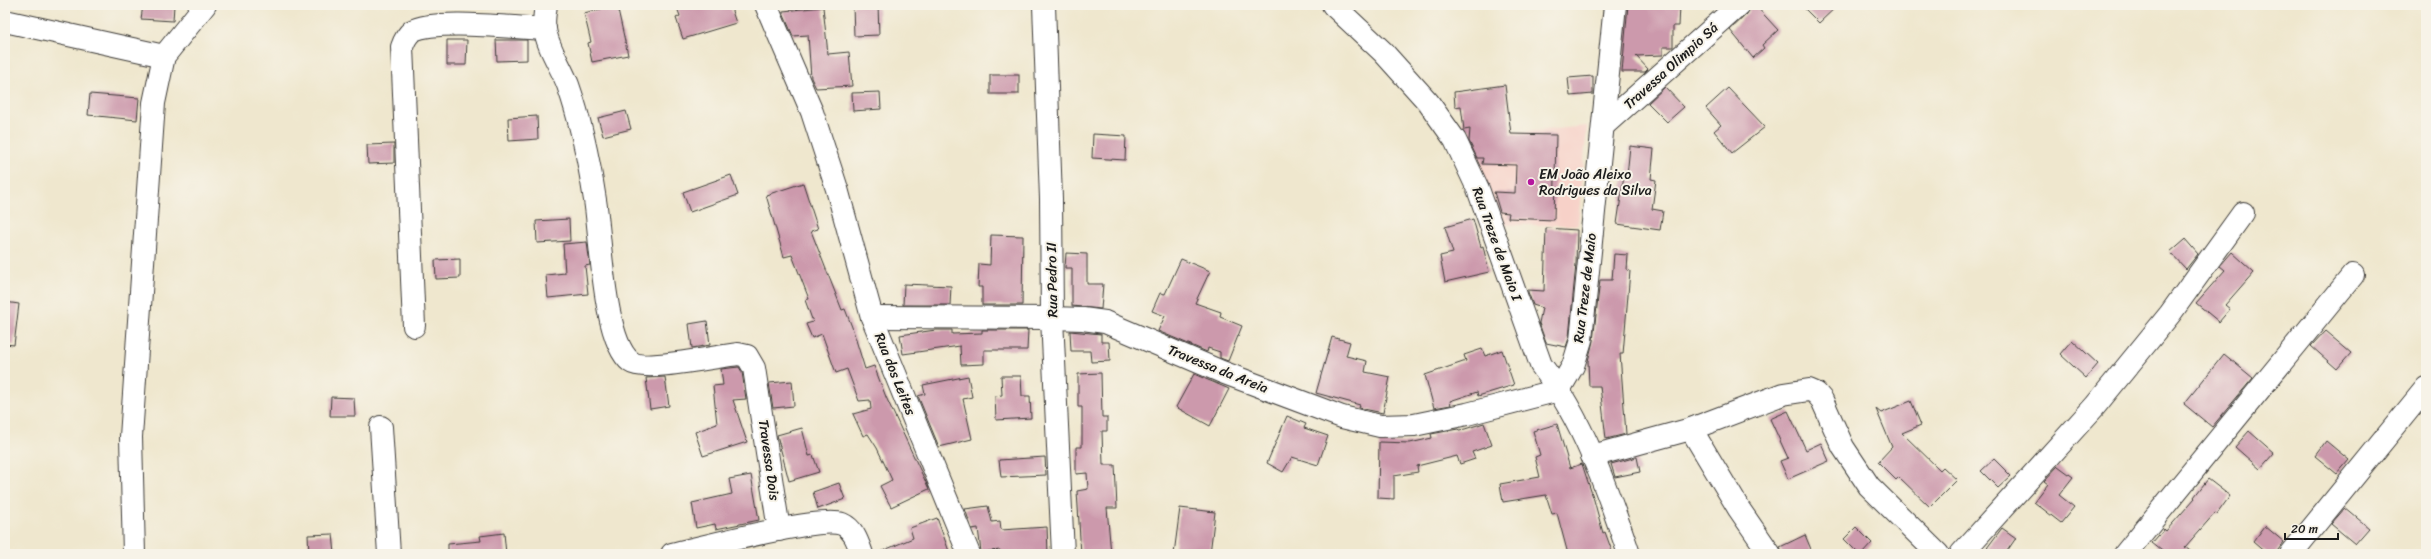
<svg xmlns="http://www.w3.org/2000/svg" width="2431" height="559" viewBox="0 0 2431 559" font-family="Sriracha,sans-serif">
<style>
.built{fill:#f7d1c8}
.building{fill:#cc99ac}
.lines{fill:none;stroke-linecap:round;stroke-linejoin:round}
.minor-casing{stroke:#3c3a37;stroke-width:24}
.minor{stroke:#fff;stroke-width:22}
.poi-dot{fill:#b5179e;stroke:#f7f3e8;stroke-width:1.5}
.labels{text-anchor:middle;dominant-baseline:central;stroke-width:4;stroke-linejoin:round;paint-order:stroke}
.street-label{font-size:14px;fill:#1c1c1c;stroke:#f7f3e8}
.poi-label{font-size:14px;fill:#1c1c1c;stroke:#f7f3e8;text-anchor:start}
</style>
<rect width="100%" height="100%" fill="#f7f3e8"/>
<filter id="ink" filterUnits="userSpaceOnUse"><feTurbulence type="fractalNoise" baseFrequency=".025" numOctaves="2"/><feDisplacementMap in="SourceGraphic" scale="8" xChannelSelector="R" yChannelSelector="G"/><feConvolveMatrix kernelMatrix="1 2 1 2 8 2 1 2 1" color-interpolation-filters="sRGB"/></filter>
<filter id="wash" filterUnits="userSpaceOnUse"><feTurbulence type="fractalNoise" baseFrequency=".012" numOctaves="4" result="noise"/><feDisplacementMap in="SourceGraphic" scale="16" xChannelSelector="R" yChannelSelector="G"/><feGaussianBlur stdDeviation="0.9" result="paint"/><feColorMatrix in="noise" values="0 0 0 0 0 0 0 0 0 0 0 0 0 0 0 0 0 1.4 0 .05"/><feComposite in="paint" operator="in"/></filter>
<g filter="url(#wash)">
<rect width="100%" height="100%" fill="#efe7ce"/>
<path class="built" d="M1587,126L1578,225H1501L1459,138Z"/>
<g id="blocks">
<g class="building">
<path d="M143,5H174L173,21L141,19Z"/>
<path d="M617,5L628,55L592,62L588,43L591,42L584,13Z"/>
<path d="M676,5H730L736,23L683,39L676,18L680,16Z"/>
<path d="M853,5H878L879,35L854,36Z"/>
<path d="M1628,5H1680L1679,26H1673V47H1663V55L1636,56L1648,69L1645,72H1622Z"/>
<path d="M1751,5H1755L1778,30L1762,45L1764,48L1753,58L1730,30L1747,14Z"/>
<path d="M1801,5H1838L1819,23Z"/>
<path d="M823,7L828,54L849,52L852,86L816,88L811,78L808,35L793,36L783,13V11Z"/>
<path d="M447,40H467L466,65H447Z"/>
<path d="M496,40H527V60L497,61Z"/>
<rect x="990" y="75" width="29" height="19"/>
<path d="M1593,76V94L1570,96L1568,78Z"/>
<path d="M1505,85L1511,134L1556,135L1554,220L1508,218L1509,213L1500,212L1494,192L1515,193L1516,165L1482,164L1483,158H1477L1469,141L1470,129L1464,130L1461,106L1455,107L1454,92Z"/>
<path d="M1665,87L1684,107L1667,122L1648,103Z"/>
<path d="M1728,88L1765,127L1732,153L1714,131L1721,125L1706,108Z"/>
<path d="M880,92L881,109L853,111L852,93Z"/>
<path d="M90,94L139,98L137,120L88,115Z"/>
<path d="M626,111L631,129L603,136L598,118Z"/>
<path d="M537,116L538,139L509,141L508,118Z"/>
<path d="M1093,134L1126,136L1125,160L1092,158Z"/>
<path d="M394,144V163L368,164L367,145Z"/>
<path d="M1630,146L1654,149L1651,179L1656,180L1652,209L1663,211L1660,230L1617,224L1624,176H1627Z"/>
<path d="M731,175L738,195L690,212L683,192Z"/>
<path d="M803,183L818,229L811,231L842,310L845,309L852,327L865,369L874,366L886,397L929,489L891,507L880,486L892,480L877,448L868,434L863,436L853,414L871,409L870,400L859,401L847,369L836,373L822,334L812,338L806,324L813,322L805,300L809,299L792,255L784,257L766,195Z"/>
<path d="M569,219L570,241L537,243L536,221Z"/>
<path d="M1473,219L1481,247L1483,246L1489,272L1445,282L1440,256L1453,253L1445,227Z"/>
<path d="M1546,228L1577,230L1576,264L1569,338L1566,347L1546,343L1539,323L1542,308L1533,305L1528,292V290L1544,291Z"/>
<path d="M991,235L1023,236L1022,305H982V287H978L979,264L990,265Z"/>
<path d="M2185,239L2198,254L2186,269L2170,252Z"/>
<path d="M587,242L590,265L585,266L588,294L548,298L546,275L565,273L563,244Z"/>
<path d="M2232,252L2254,272L2225,305L2230,309L2219,322L2196,303L2225,270L2220,266Z"/>
<path d="M1066,253L1087,254V284H1103L1101,309L1072,306V268H1065Z"/>
<path d="M1614,254L1628,255L1627,270L1630,271L1623,354H1620L1626,434L1606,439L1600,386H1589L1588,361L1593,341L1600,280H1612Z"/>
<path d="M460,259V278L436,279L435,260Z"/>
<path d="M1181,259L1210,271L1195,303L1221,312L1220,317L1242,326L1228,361L1220,358V352L1208,348L1207,352L1158,331L1165,316L1152,311L1160,293L1165,294Z"/>
<path d="M904,284L951,286L950,305H903Z"/>
<path d="M5,302L19,304L14,345L5,344Z"/>
<path d="M707,321L710,345L692,348L689,324Z"/>
<path d="M936,330H952V334L982,333V330H1028L1027,350H984V364L961,365L960,346L903,354L900,335Z"/>
<path d="M1070,331L1101,334V342H1109L1110,361L1091,362L1090,351H1071Z"/>
<path d="M2325,331L2351,353L2337,369L2311,346Z"/>
<path d="M1332,337L1350,342L1346,356L1367,361L1365,372L1390,377L1383,413L1359,408L1360,405L1316,393Z"/>
<path d="M2072,340L2098,364L2086,378L2060,354Z"/>
<path d="M1482,349L1485,356L1502,350L1514,385L1478,396L1477,392L1450,401L1451,405L1434,408L1425,375L1466,361L1464,355Z"/>
<path d="M2224,354L2253,378L2212,427L2184,404Z"/>
<path d="M739,367L742,372L746,399L733,400L747,442L703,456L695,432L717,424L713,386L723,385L721,369Z"/>
<path d="M1101,373L1102,417H1107V431H1102L1103,465H1115L1117,508H1107L1111,554H1081L1077,491L1088,489L1087,473L1076,474V447H1082V407H1078V374Z"/>
<path d="M1194,374L1229,389L1210,426L1176,407Z"/>
<path d="M968,376L972,397L963,399L972,439L939,447L918,396L925,394L923,385Z"/>
<path d="M1001,376H1021L1022,396H1030L1031,418L996,420L995,396L1002,395Z"/>
<path d="M665,377L669,406L650,409L646,378Z"/>
<path d="M792,381L794,406L773,408L769,383Z"/>
<path d="M331,397L354,398L355,416H330Z"/>
<path d="M1911,401L1921,425L1902,433L1940,470L1943,467L1957,480L1930,507L1899,477L1896,480L1878,462L1892,447L1876,409L1881,413Z"/>
<path d="M1788,411L1806,450L1821,443L1829,461L1788,479L1780,461L1788,458L1770,419Z"/>
<path d="M1287,416L1306,424L1304,428L1328,436L1318,465L1292,457L1283,472L1267,463Z"/>
<path d="M1484,423L1492,445L1472,452L1475,459L1460,464L1457,456L1417,466L1418,472L1394,476V499L1378,498L1379,442L1410,443L1432,438L1431,434L1458,429L1459,430L1465,429Z"/>
<path d="M1557,424L1570,468L1582,464L1594,500L1603,533L1605,532L1613,554H1568L1557,513L1552,514L1546,495L1503,502L1500,484L1540,477L1535,457L1540,455L1533,431Z"/>
<path d="M802,428L809,456L813,455L819,472L789,481L777,435Z"/>
<path d="M2249,431L2274,453L2260,469L2235,447Z"/>
<path d="M2326,441L2349,460L2337,474L2315,456Z"/>
<path d="M1045,457L1046,475L1001,477L999,460Z"/>
<path d="M1637,457L1640,472L1615,477L1611,464Z"/>
<path d="M1994,459L2011,476L1998,488L1981,471Z"/>
<path d="M2058,466L2073,477L2059,495L2074,507L2061,523L2034,502L2048,484L2044,481Z"/>
<path d="M751,475L759,520L716,529L715,524L696,528L692,503L732,494L729,479Z"/>
<path d="M2208,479L2230,496L2217,514L2215,513L2185,547L2194,554H2166L2152,543L2164,529L2166,531L2195,498L2194,497Z"/>
<path d="M839,483L845,499L818,509L813,492Z"/>
<path d="M988,506L992,522L1000,521L1001,530L1047,527L1048,554H1001L1000,550L981,552L978,528L972,529L965,509Z"/>
<path d="M1180,508L1215,512L1210,554H1174Z"/>
<path d="M2345,508L2369,528L2355,544L2331,524Z"/>
<path d="M937,518L950,554H875L913,538L910,528Z"/>
<path d="M2265,526L2284,542L2275,554H2267L2253,542Z"/>
<path d="M1856,527L1872,543L1862,554H1859L1844,539Z"/>
<path d="M2002,528L2016,538L2005,554H1996L1987,548Z"/>
<path d="M504,533L506,554H448V544L481,541L480,536Z"/>
<path d="M333,534L335,554H309L308,535Z"/>
<path d="M1805,535L1813,554H1782L1780,547Z"/>
</g>
</g>
</g>
<g filter="url(#ink)">
<use href="#blocks" fill-opacity="0" stroke="#3c3a37" stroke-width="1"/>
<g class="lines">
<defs>
<g id="minor">
<path d="M546,5C545,12 543,22 545,29C547,47 562,68 568,85C581,122 589,161 595,200C601,236 603,341 631,362C644,372 718,356 738,354L747,356L754,368L779,530"/>
<path d="M766,5L812,112L837,189L872,317L969,554"/>
<path d="M1044,5L1051,199L1052,318L1063,554"/>
<path d="M1333,5L1383,52L1428,102L1455,140L1478,189L1541,365C1583,420 1607,489 1629,554"/>
<path d="M5,21L164,56"/>
<path d="M1603,126L1739,5"/>
<path d="M872,317L1052,318L1083,319L1105,322L1222,372L1342,417L1380,426L1414,425L1467,414L1559,390"/>
<path d="M414,326L402,47C404,41 407,35 412,31C433,18 517,28 545,29"/>
<path d="M1559,390L1573,366L1581,340L1615,5"/>
<path d="M381,427L389,554"/>
<path d="M1691,429L1739,509L1770,554"/>
<path d="M1592,456L1691,429L1783,394L1809,390L1816,393L1822,400L1843,447L1869,486L1938,554"/>
<path d="M134,554L131,437L154,103L164,56L205,5"/>
<path d="M672,554C703,547 819,516 842,524C854,529 858,543 862,554"/>
<path d="M1961,554L2095,406L2170,314L2243,213"/>
<path d="M2125,554L2353,275"/>
<path d="M2291,554L2426,388"/>
</g>
</defs>
<use href="#minor" class="minor-casing"/>
<use href="#minor" class="minor"/>
</g>
</g>
<circle class="poi-dot" cx="1531" cy="182" r="4"/>
<g class="labels">
<g class="street-label">
<text transform="translate(1671 66) rotate(-42)">Travessa Olimpio Sá</text>
<text transform="translate(1497 244) rotate(70)">Rua Treze de Maio I</text>
<text transform="translate(1052 280) rotate(-91)">Rua Pedro II</text>
<text transform="translate(1585 288) rotate(-83)">Rua Treze de Maio</text>
<text transform="translate(1218 369) rotate(22)">Travessa da Areia</text>
<text transform="translate(895 374) rotate(68)">Rua dos Leites</text>
<text transform="translate(769 460) rotate(82)">Travessa Dois</text>
</g>
<g class="poi-label">
<text x="1539" y="174">EM João Aleixo<tspan x="1539" dy="16">Rodrigues da Silva</tspan></text>
</g>
</g>
<rect width="2431" height="559" fill="none" stroke="#f7f3e8" stroke-width="20"/>
<path d="M2285 533v6h53v-6" fill="none" stroke="#1c1c1c" stroke-width="2"/>
<text x="2291" y="533" font-size="12" fill="#1c1c1c" stroke="#f7f3e8" stroke-width="3" paint-order="stroke">20 m</text>
</svg>
